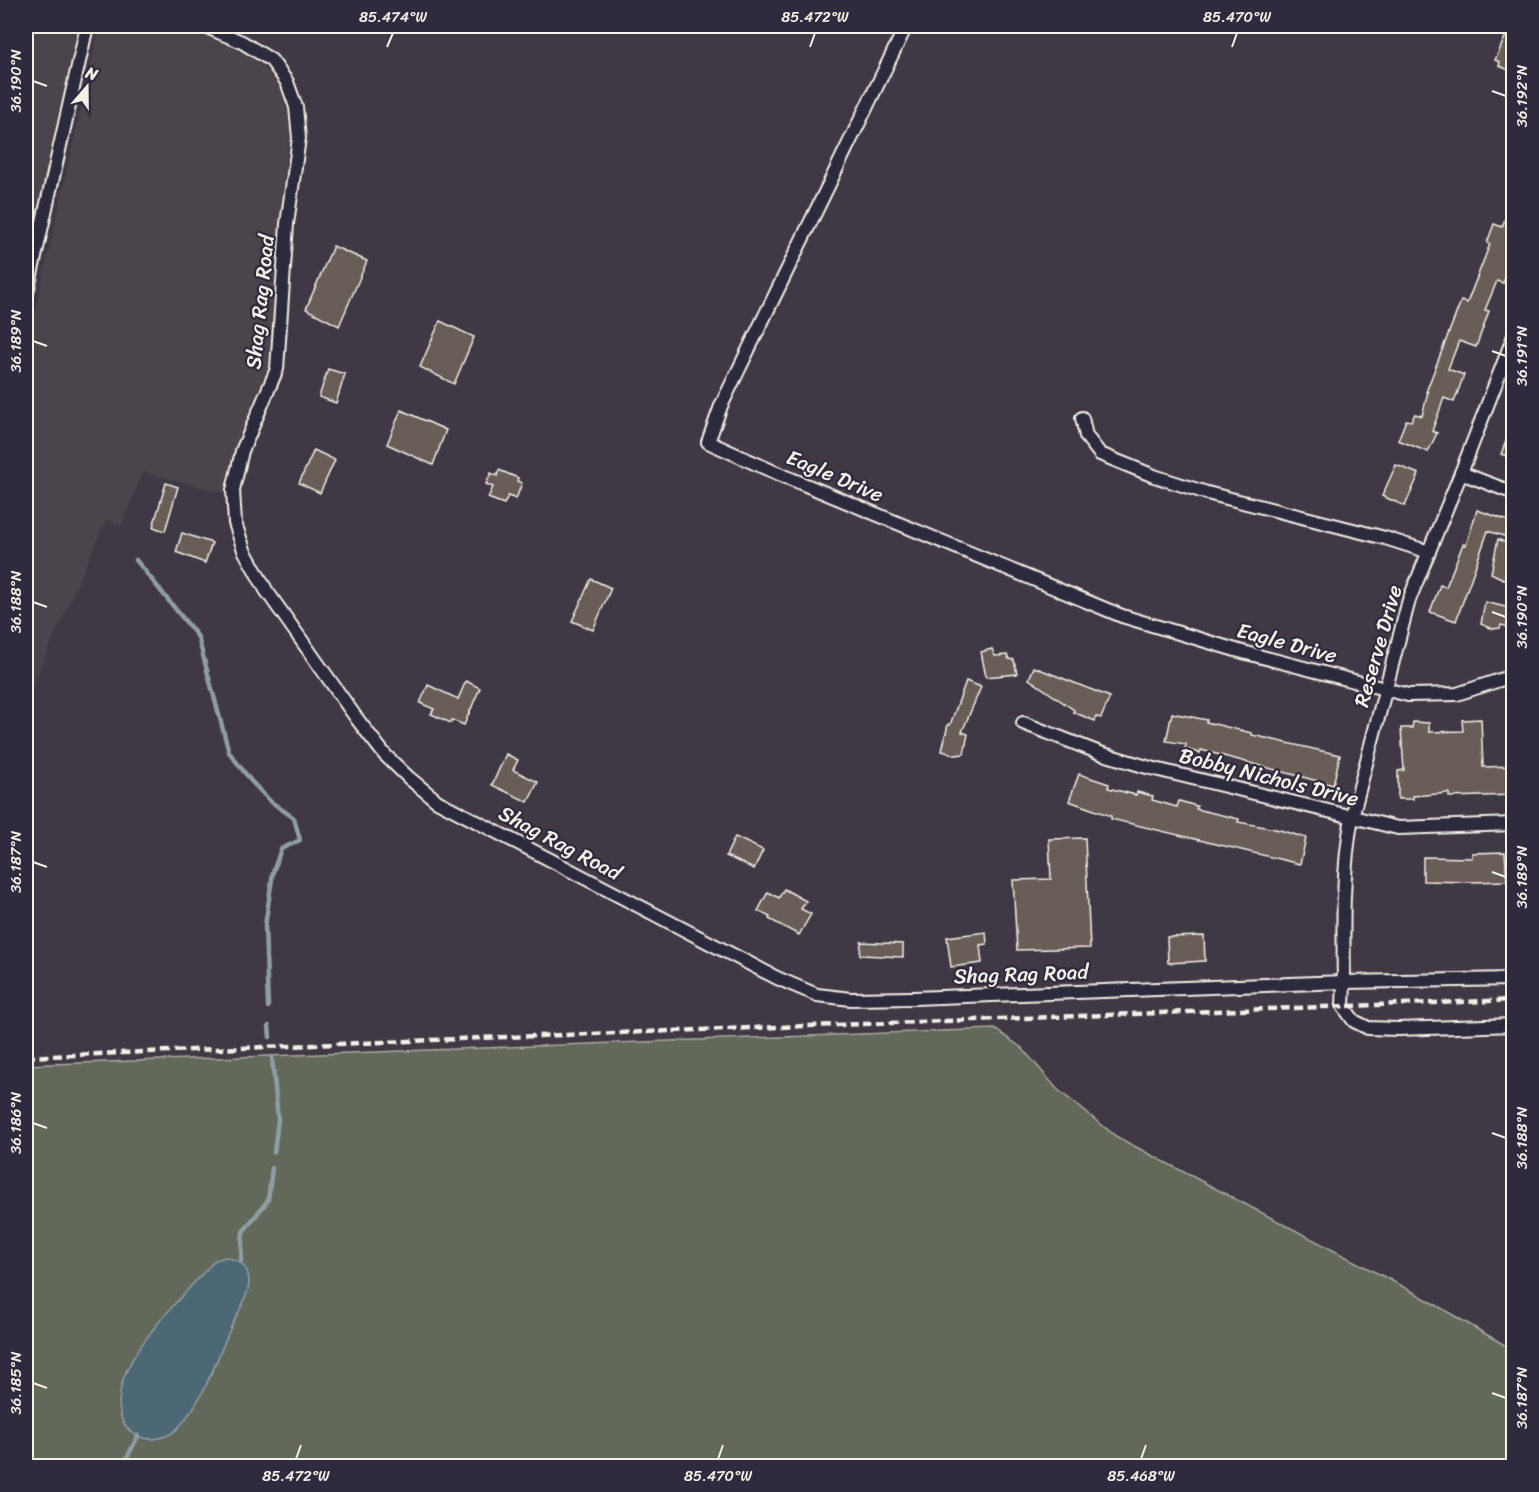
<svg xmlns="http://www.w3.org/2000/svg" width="1539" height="1492" viewBox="0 0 1539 1492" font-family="Sriracha,sans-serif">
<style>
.built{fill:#4c444b}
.green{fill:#62685a;stroke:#abaca1;stroke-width:1.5}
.water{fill:#4d6775;stroke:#909ea3;stroke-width:1.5}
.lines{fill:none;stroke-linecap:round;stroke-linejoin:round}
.stream{stroke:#909ea3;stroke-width:4.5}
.building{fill:#695d59;stroke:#f4f1e8;stroke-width:1.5}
.minor-casing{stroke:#f4f1e8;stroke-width:16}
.minor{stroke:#2f2a3d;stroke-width:12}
.rail{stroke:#f4f1e8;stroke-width:4.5;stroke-dasharray:9 4.5;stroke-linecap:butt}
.ticks{fill:none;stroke:#f4f1e8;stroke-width:2}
.labels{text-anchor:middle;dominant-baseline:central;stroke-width:4.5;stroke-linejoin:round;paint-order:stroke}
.street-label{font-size:21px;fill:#f4f1e8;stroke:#2f2a3d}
.neatline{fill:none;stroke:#f4f1e8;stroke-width:2}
.ticks-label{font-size:15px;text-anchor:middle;fill:#f4f1e8}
</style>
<rect width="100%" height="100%" fill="#403945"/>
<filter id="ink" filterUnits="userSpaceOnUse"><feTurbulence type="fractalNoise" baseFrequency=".0167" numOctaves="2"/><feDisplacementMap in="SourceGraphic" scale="12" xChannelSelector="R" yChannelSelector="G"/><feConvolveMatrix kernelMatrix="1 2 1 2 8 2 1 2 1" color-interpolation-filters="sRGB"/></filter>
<g filter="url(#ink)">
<g class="built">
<path d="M26,26H80L26,263Z"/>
<path d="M100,26H186L250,55L278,82L288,111L290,129L278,231L273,289V330L269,369L231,460L224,493L143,472L121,527L106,520L26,700V351Z"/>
</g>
<path class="green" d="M995,1029L1022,1048L1057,1089L1117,1137L1417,1294L1513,1350V1466H26V1065Z"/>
<path class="water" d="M226,1257C240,1261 248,1265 249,1281C249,1296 237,1314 231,1327C216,1361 204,1400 178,1428C170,1437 152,1442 140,1437C108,1424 119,1381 133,1358C155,1322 187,1291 215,1260Z"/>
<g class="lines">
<g class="stream">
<path d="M136,560L198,637L229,752L251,781L270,801L294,818L300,840L281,849L273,872L265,926L268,1007"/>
<path d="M269,1026L270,1037"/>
<path d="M272,1057L278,1120L274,1152"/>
<path d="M241,1261L243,1232L268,1200L272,1168"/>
<path d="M123,1466L138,1436"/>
</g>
</g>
<g class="building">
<path d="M1510,26H1514V72L1499,66L1500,62L1495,60Z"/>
<path d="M1512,201L1514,256L1503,283L1497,281L1485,310L1489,311L1476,347L1459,341L1448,369L1464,375L1454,402L1444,398L1432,431L1437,433L1428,452L1398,440L1406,420L1411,421L1415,414L1422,416L1428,392H1426L1461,301L1467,303L1490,244L1487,243L1494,224L1502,227Z"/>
<path d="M333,246L367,261L339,326L306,309Z"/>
<path d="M440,321L474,337L454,384L420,367Z"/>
<path d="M328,369L345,374L336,403L319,397Z"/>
<path d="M401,410L446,430L433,465L387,444Z"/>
<path d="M1513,423H1514V459L1501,454Z"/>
<path d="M314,450L335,460L320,493L299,483Z"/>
<path d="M1396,465L1419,474L1405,506L1382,496Z"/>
<path d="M499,470L518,478L517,481L522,483L516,499L508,496L504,504L488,498L493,487L486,484L491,473L497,476Z"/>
<path d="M166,483L178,487L165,531L153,527Z"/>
<path d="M1477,510L1512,522L1507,537L1488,531L1456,621L1430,612L1440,585L1446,587L1463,544L1466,545Z"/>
<path d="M182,533L212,543L205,563L176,552Z"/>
<path d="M1498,539L1514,547V584L1491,573Z"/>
<path d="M591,579L611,588L593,630L572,621Z"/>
<path d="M1485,602L1514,609L1511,627L1501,625L1500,628L1493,629L1481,624Z"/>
<path d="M992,649L995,656L1007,655L1009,659L1014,660L1017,674L986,677L981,652Z"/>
<path d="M1034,667L1110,697L1101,718L1096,717L1095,721L1073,712L1074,710L1029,679Z"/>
<path d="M466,681L480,688L464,725L452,720L451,723L431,714L434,709L420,703L428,685L458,699Z"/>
<path d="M966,681L981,687L962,732L968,734L964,754L955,755L942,751L948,724L950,725Z"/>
<path d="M1172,713L1207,720L1206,722L1252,733V735L1340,755L1333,785L1201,750L1200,753L1185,749L1186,744L1166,741Z"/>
<path d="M1481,719L1483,767L1514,766V795L1449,797V793L1413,796V799H1398V771L1404,770L1401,728H1412L1413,722L1429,723V732L1463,731L1462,720Z"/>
<path d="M506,754L518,760L513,770L538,782L528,802L492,785Z"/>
<path d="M1079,774L1109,784L1108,788L1136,795L1137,792L1153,796L1152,800L1177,807L1179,801L1197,806L1196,809L1239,819L1238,822L1280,830L1306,838L1300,864L1111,819V816L1069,801Z"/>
<path d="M735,837L763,850L754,869L726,856Z"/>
<path d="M1085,838L1090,948L1017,950L1013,880L1051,879L1049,839Z"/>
<path d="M1505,852L1507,881L1471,882L1423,881V857L1472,858V853Z"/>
<path d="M784,889L806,901L801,909L811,914L799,935L769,919L770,917L758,911L768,892L779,898Z"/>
<path d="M986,932L987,944L980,945L982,963L951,967L947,937Z"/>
<path d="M1204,936L1205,961L1168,963L1167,937Z"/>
<path d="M861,942L903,944V957L860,955Z"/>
</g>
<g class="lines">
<defs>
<g id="minor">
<path d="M204,26L242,42L271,60L287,82L296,107L299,138L287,224L277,369L242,451L233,490L235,523L244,550L266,590L357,719L385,755L409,778L437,801L777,978L817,995L851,999L914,998L1344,982L1343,1006L1354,1021L1368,1028L1398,1029L1514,1025"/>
<path d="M906,26L721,406L708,442L772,471L1122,616L1239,651L1408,695L1457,694L1509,677"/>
<path d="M26,297L87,26"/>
<path d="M1514,336L1461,473L1409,600L1352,817C1342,871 1343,927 1344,982L1514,979"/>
<path d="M1082,418L1086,436L1100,454L1154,476L1207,493L1385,538L1429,552"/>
<path d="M1461,473L1514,493"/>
<path d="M1023,723L1100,753L1147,767L1398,828L1514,824"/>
</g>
</defs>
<use href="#minor" class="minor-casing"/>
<use href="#minor" class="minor"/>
<path class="rail" d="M26,1057L481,1038L1514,1000"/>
</g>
</g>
<path class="ticks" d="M387,47L393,33M810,47L815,33M1232,47L1237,33M33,81L47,86M1492,91L1506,96M33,341L47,346M1492,351L1506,356M33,602L47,607M1492,612L1506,617M33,862L47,867M1492,872L1506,877M33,1123L47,1128M1492,1133L1506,1138M33,1383L47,1388M1492,1393L1506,1398M296,1459L301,1445M718,1459L723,1445M1141,1459L1146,1445"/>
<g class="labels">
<g class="street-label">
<text transform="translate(260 302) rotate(-84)">Shag Rag Road</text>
<text transform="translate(835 476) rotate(23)">Eagle Drive</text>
<text transform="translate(1287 643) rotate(15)">Eagle Drive</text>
<text transform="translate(1378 646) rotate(-74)">Reserve Drive</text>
<text transform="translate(1269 777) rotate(14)">Bobby Nichols Drive</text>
<text transform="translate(560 843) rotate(28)">Shag Rag Road</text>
<text transform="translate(1021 974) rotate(-2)">Shag Rag Road</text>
</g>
</g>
<rect width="1539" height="1492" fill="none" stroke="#2f2a3d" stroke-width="66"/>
<g transform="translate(87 87) rotate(20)" stroke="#2f2a3d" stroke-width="4.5" paint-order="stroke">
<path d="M0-4.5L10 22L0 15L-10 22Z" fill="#f4f1e8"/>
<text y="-9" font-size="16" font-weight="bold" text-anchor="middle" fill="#f4f1e8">N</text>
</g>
<rect x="33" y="33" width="1473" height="1426" class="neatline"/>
<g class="ticks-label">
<text x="393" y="22">85.474°W</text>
<text x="815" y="22">85.472°W</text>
<text x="1237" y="22">85.470°W</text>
<text transform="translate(16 81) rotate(-90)" y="5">36.190°N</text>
<text transform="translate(1522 96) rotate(-90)" y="5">36.192°N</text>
<text transform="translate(16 341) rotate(-90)" y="5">36.189°N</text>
<text transform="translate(1522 356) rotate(-90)" y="5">36.191°N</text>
<text transform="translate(16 602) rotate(-90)" y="5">36.188°N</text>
<text transform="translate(1522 617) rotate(-90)" y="5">36.190°N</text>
<text transform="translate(16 862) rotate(-90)" y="5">36.187°N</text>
<text transform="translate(1522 877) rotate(-90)" y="5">36.189°N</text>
<text transform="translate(16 1123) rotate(-90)" y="5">36.186°N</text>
<text transform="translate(1522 1138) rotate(-90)" y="5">36.188°N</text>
<text transform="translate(16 1383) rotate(-90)" y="5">36.185°N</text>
<text transform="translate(1522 1398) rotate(-90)" y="5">36.187°N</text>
<text x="296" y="1481">85.472°W</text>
<text x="718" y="1481">85.470°W</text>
<text x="1141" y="1481">85.468°W</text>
</g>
</svg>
